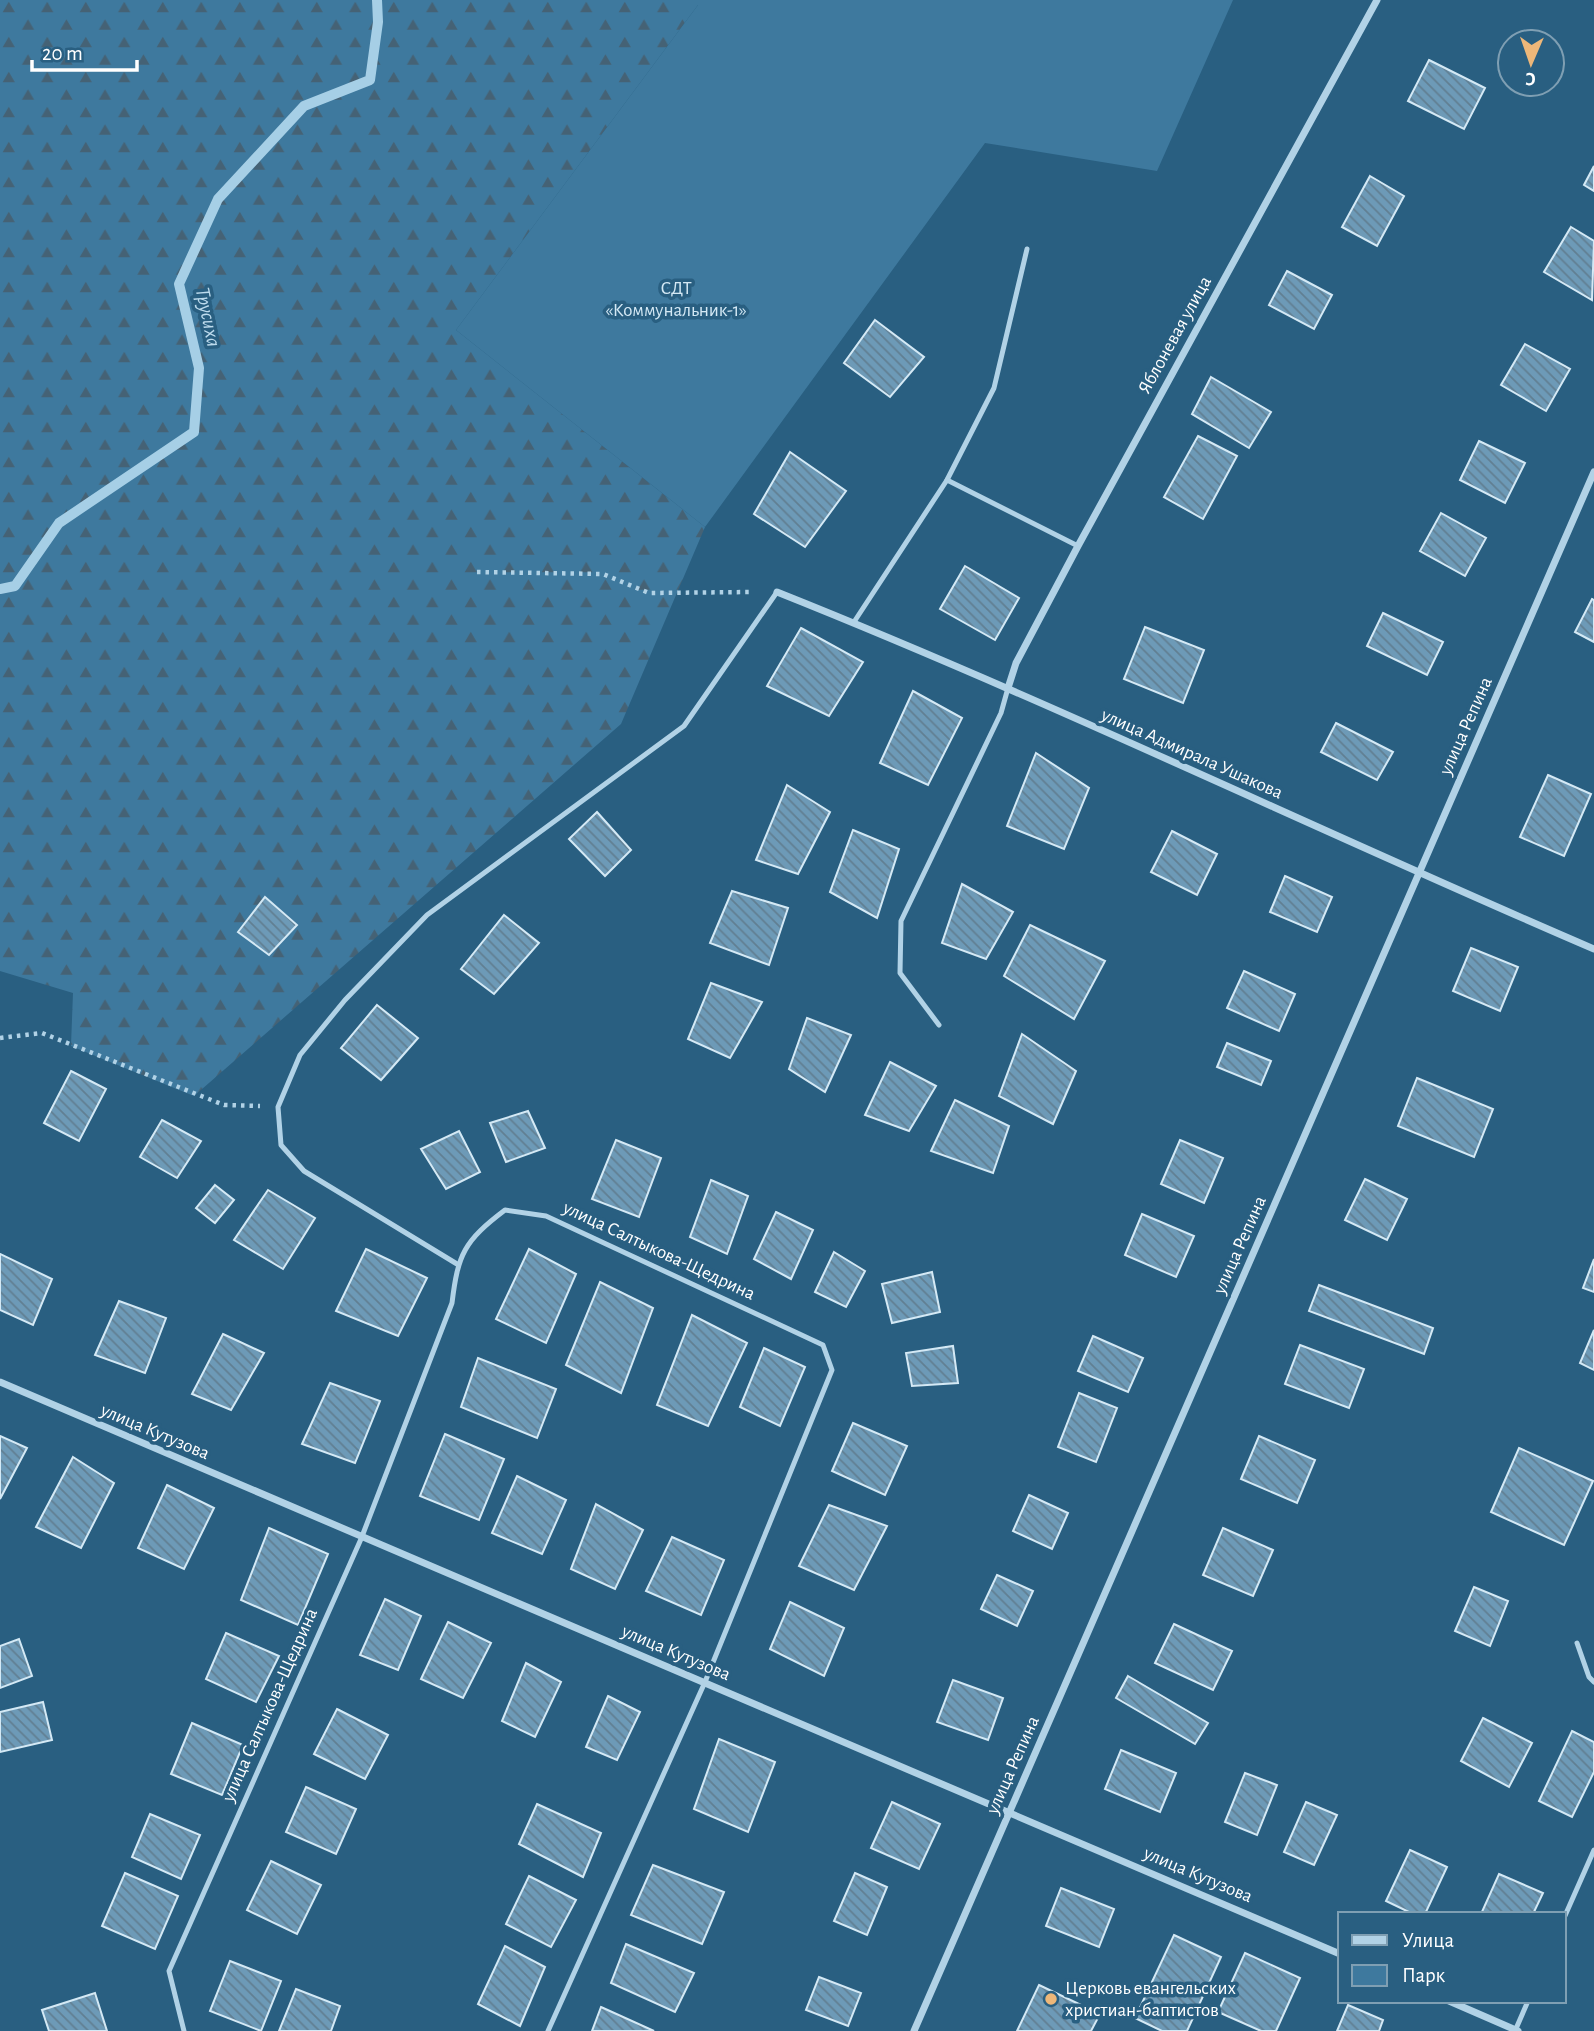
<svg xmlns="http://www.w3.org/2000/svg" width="1594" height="2031" viewBox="0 0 1594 2031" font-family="'Alegreya Sans',sans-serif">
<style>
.forest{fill:url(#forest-firs)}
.green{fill:#3e799e}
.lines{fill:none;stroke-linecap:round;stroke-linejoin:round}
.stream{stroke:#a6cfe6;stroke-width:10}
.building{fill:url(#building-back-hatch);stroke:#d4e9f5;stroke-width:2}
.path{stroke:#b1d2e6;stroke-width:4.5;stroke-dasharray:3.5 5;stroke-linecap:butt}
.lane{stroke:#b1d2e6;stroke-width:5}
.street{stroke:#b1d2e6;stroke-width:7}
.poi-dot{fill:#edb779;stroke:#295f81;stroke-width:2.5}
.labels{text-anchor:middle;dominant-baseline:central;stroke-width:7;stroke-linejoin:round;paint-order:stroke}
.park-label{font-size:19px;fill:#d4e9f5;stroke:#295f81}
.street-label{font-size:19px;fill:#fff;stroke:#295f81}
.poi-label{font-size:19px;fill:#fff;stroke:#295f81;text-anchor:start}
.water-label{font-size:21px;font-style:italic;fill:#bddbed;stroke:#295f81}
</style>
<defs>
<pattern id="forest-firs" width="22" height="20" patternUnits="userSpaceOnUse" patternTransform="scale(1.75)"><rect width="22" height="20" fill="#3e799e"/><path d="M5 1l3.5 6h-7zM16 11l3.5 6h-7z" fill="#456275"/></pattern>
<pattern id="building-back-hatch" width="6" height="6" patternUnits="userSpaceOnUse" patternTransform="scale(1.75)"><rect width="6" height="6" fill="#6d9ab7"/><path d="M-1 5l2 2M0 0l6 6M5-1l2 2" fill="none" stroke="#617f92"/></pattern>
</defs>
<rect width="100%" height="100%" fill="#295f81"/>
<path class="forest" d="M0,0H698V5L456,330L705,527L621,724L194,1096L71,1046L73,993L0,971Z"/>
<path class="green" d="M698,0H1233L1157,171L985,143L705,527L456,330L698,5Z"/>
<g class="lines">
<path class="stream" d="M0,589L15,586L59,523L194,432L199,368L179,284L218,199L304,106L370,80L378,22L377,0"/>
</g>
<g class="building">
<path d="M1429,60L1485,88L1464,129L1408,101Z"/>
<path d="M1594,166V191L1584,185Z"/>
<path d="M1370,176L1404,196L1377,246L1342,227Z"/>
<path d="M1571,227L1594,241L1592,300L1544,272Z"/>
<path d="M1287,271L1332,295L1314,329L1269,305Z"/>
<path d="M875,320L924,357L890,397L844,363Z"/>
<path d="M1525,344L1570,369L1546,411L1501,385Z"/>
<path d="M1211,377L1271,412L1249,448L1192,414Z"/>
<path d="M1198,436L1237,456L1203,519L1164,497Z"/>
<path d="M1479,441L1525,463L1505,503L1460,480Z"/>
<path d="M790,452L846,491L805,547L754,514Z"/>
<path d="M1441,513L1486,538L1465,576L1420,551Z"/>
<path d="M965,566L1019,598L995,640L940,609Z"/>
<path d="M1592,599L1594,600V642L1575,632Z"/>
<path d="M1383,613L1443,642L1427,675L1367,646Z"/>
<path d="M1145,627L1204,650L1183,703L1124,679Z"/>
<path d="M801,628L863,662L829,716L767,686Z"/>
<path d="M913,691L962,718L928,785L880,763Z"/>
<path d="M1336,723L1393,752L1377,780L1321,752Z"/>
<path d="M1036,753L1089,788L1064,849L1007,826Z"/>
<path d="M1548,775L1591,794L1564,856L1520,837Z"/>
<path d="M787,785L830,812L798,874L756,860Z"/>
<path d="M597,812L631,850L605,876L569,839Z"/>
<path d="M853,830L899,849L877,918L830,892Z"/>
<path d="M1172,831L1217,854L1197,895L1151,872Z"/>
<path d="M1285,876L1332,897L1317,932L1270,912Z"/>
<path d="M962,884L1013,912L986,959L942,943Z"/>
<path d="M732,891L788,908L769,965L710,943Z"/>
<path d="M265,897L297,925L269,955L238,932Z"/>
<path d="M504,915L539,943L494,994L461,969Z"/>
<path d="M1030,925L1105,961L1074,1019L1004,976Z"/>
<path d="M1471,948L1518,967L1500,1011L1453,991Z"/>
<path d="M1244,971L1295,994L1279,1031L1227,1008Z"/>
<path d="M711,983L762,1002L730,1058L688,1039Z"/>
<path d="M377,1005L418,1038L381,1080L341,1048Z"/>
<path d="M807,1018L851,1035L825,1092L789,1069Z"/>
<path d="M1022,1034L1076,1071L1053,1124L999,1096Z"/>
<path d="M1227,1043L1271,1061L1261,1085L1217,1067Z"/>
<path d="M890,1062L936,1086L909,1131L865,1115Z"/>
<path d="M71,1071L106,1089L79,1141L44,1123Z"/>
<path d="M1417,1078L1493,1109L1474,1157L1398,1126Z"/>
<path d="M955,1100L1009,1126L993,1173L931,1151Z"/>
<path d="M528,1111L545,1148L506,1162L490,1123Z"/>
<path d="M162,1120L201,1141L177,1178L140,1157Z"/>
<path d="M459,1131L480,1172L446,1189L421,1149Z"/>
<path d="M616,1140L661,1158L639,1217L592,1199Z"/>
<path d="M1180,1140L1223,1158L1204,1203L1161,1184Z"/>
<path d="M1365,1179L1407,1199L1387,1240L1345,1220Z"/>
<path d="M711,1180L748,1196L727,1254L690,1237Z"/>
<path d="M215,1185L234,1200L215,1223L196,1208Z"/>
<path d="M268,1190L315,1218L283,1269L234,1240Z"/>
<path d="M776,1212L813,1230L791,1279L754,1259Z"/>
<path d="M1142,1214L1194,1236L1176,1277L1125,1255Z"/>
<path d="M366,1249L427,1278L398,1336L336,1311Z"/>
<path d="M529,1249L576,1274L546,1343L496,1319Z"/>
<path d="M834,1252L865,1271L846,1307L815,1292Z"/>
<path d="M0,1254L52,1279L33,1325L0,1310Z"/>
<path d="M1594,1259V1292L1583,1288Z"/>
<path d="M932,1272L940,1312L892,1323L882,1284Z"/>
<path d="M600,1282L653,1308L621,1393L566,1365Z"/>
<path d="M1319,1285L1433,1328L1424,1354L1309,1311Z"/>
<path d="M119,1301L166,1318L145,1373L95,1355Z"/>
<path d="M692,1315L747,1343L708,1426L657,1405Z"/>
<path d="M1594,1330V1370L1580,1363Z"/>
<path d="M223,1334L264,1353L231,1410L192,1394Z"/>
<path d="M1093,1336L1143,1358L1128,1392L1078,1371Z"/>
<path d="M1300,1345L1364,1369L1349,1408L1285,1384Z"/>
<path d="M953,1346L958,1383L912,1386L906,1353Z"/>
<path d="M764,1348L805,1367L780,1426L740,1407Z"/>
<path d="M478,1358L556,1389L537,1438L461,1407Z"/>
<path d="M330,1383L380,1401L355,1463L302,1444Z"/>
<path d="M1079,1393L1117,1408L1096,1462L1058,1447Z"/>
<path d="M853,1423L907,1446L885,1495L832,1471Z"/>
<path d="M445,1434L504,1459L479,1520L420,1496Z"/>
<path d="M0,1436L27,1448L0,1499Z"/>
<path d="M1259,1436L1315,1460L1297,1503L1241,1479Z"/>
<path d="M1519,1448L1593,1481L1564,1545L1491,1512Z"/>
<path d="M73,1457L114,1483L81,1548L36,1527Z"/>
<path d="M517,1476L566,1500L542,1554L492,1533Z"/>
<path d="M167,1485L214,1508L184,1569L138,1548Z"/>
<path d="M1029,1495L1068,1513L1052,1549L1013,1531Z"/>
<path d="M596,1504L643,1530L615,1589L571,1569Z"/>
<path d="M829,1505L887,1526L854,1590L799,1566Z"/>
<path d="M269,1528L328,1554L298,1625L241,1600Z"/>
<path d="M1223,1528L1273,1550L1253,1596L1203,1575Z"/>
<path d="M672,1537L724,1560L701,1615L646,1591Z"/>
<path d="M997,1575L1033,1591L1017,1626L981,1609Z"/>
<path d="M1474,1587L1508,1601L1490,1646L1455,1631Z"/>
<path d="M385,1599L421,1616L398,1670L360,1655Z"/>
<path d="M790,1602L844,1628L824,1676L770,1649Z"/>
<path d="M448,1622L491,1643L463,1698L421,1679Z"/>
<path d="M1174,1624L1232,1651L1213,1690L1155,1663Z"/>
<path d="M226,1633L279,1656L256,1702L206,1679Z"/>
<path d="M19,1639L32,1676L0,1688V1646Z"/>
<path d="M526,1663L561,1682L535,1737L502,1721Z"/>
<path d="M1128,1676L1208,1723L1195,1744L1116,1698Z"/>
<path d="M953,1680L1003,1698L988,1740L937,1722Z"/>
<path d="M608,1696L640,1712L617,1760L586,1747Z"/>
<path d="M43,1702L52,1740L0,1752V1712Z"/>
<path d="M337,1709L388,1735L365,1779L314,1754Z"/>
<path d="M1483,1718L1532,1743L1509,1787L1461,1761Z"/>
<path d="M192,1723L243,1745L222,1795L171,1774Z"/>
<path d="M1572,1731L1594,1742V1772L1572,1817L1539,1801Z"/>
<path d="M719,1739L775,1762L748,1832L694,1809Z"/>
<path d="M1121,1750L1176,1773L1160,1812L1105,1789Z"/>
<path d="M1245,1773L1277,1785L1257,1835L1225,1822Z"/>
<path d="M306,1787L356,1809L336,1854L286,1832Z"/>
<path d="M892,1802L940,1824L919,1869L871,1848Z"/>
<path d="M1306,1802L1337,1815L1314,1865L1284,1852Z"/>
<path d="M537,1804L601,1833L583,1877L519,1844Z"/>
<path d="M150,1814L200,1835L181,1879L132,1857Z"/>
<path d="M1410,1850L1447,1867L1425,1914H1413L1386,1901Z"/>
<path d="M271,1861L321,1885L297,1934L247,1910Z"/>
<path d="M653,1865L724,1892L702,1944L631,1915Z"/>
<path d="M125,1873L178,1896L155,1949L102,1926Z"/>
<path d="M855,1873L887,1887L867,1935L834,1921Z"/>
<path d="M1499,1874L1543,1893L1533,1914H1481Z"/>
<path d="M529,1876L576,1900L551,1947L506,1924Z"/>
<path d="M1061,1888L1114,1909L1099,1947L1046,1926Z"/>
<path d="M1174,1935L1221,1957L1187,2031H1162L1135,2018Z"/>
<path d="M626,1944L694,1973L675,2012L611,1983Z"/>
<path d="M505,1946L545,1967L520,2026L478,2004Z"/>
<path d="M1245,1953L1300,1978L1276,2031H1261L1218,2012Z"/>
<path d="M230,1961L281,1981L261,2031L210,2011Z"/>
<path d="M819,1977L861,1993L848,2026L806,2010Z"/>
<path d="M1039,1985L1100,2014L1091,2031H1017Z"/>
<path d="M296,1989L340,2006L331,2031H279Z"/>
<path d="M95,1993L107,2031H49L42,2010Z"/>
<path d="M1348,2005L1383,2020L1379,2031H1337Z"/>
<path d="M601,2007L654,2031H592Z"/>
</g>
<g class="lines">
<g class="path">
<path d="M477,572L603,574L649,593L752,592"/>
<path d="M0,1038L42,1033L224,1105L260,1106"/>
</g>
<g class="lane">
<path d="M947,480L1078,546"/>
<path d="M854,622L947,480L994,388L1027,249"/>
<path d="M939,1025L900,973L901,921L1001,713L1008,688"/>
<path d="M457,1264L304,1171L281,1145L278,1107L300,1055L345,1000L427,915L684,726L777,592"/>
<path d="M1577,1643L1589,1677L1594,1682"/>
<path d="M1564,1918L1594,1850"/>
<path d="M184,2031L169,1971L361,1539L452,1303C458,1254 464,1241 505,1210L546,1216L823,1345L832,1370L705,1682L548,2031"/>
<path d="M1515,2031L1528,2001"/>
</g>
<g class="street">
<path d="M777,592C1053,702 1321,832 1594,949"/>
<path d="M1008,688L1016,663L1078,546L1377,0"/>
<path d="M0,1382L1340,1954"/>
<path d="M1449,2001L1518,2031"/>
<path d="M914,2031L1594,472"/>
</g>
</g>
<circle class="poi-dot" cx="1051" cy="1999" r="7"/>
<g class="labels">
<g class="park-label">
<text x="676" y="288">СДТ<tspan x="676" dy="22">«Коммунальник-1»</tspan></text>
</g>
<g class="street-label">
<text transform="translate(1175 335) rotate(-61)">Яблоневая улица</text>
<text transform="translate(1466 726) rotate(-66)">улица Репина</text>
<text transform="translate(1192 754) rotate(24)">улица Адмирала Ушакова</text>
<text transform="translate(1240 1245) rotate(-66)">улица Репина</text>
<text transform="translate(659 1251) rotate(25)">улица Салтыкова-Щедрина</text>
<text transform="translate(155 1432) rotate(23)">улица Кутузова</text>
<text transform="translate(676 1653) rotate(23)">улица Кутузова</text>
<text transform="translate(270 1705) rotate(-66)">улица Салтыкова-Щедрина</text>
<text transform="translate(1013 1765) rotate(-66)">улица Репина</text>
<text transform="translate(1198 1875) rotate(23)">улица Кутузова</text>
</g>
<g class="poi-label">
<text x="1065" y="1988">Церковь евангельских<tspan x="1065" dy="22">христиан-баптистов</tspan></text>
</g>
<g class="water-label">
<text transform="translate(208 317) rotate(78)">Трусиха</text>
</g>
</g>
<rect x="1338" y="1912" width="228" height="91" fill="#295f81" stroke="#7f9fb3" stroke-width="2"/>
<rect x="1352" y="1935" width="35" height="10" fill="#b1d2e6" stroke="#7f9fb3" stroke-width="2"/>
<text x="1402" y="1947" font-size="21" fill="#ffffff">Улица</text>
<rect x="1352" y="1965" width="35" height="21" fill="#3e799e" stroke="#7f9fb3" stroke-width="2"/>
<text x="1402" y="1982" font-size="21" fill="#ffffff">Парк</text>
<g transform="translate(1531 63) rotate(182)"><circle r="33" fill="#295f81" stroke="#7f9fb3" stroke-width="2"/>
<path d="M0-5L12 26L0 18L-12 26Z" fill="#edb779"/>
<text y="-10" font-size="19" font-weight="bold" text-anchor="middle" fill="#ffffff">С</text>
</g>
<path d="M32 60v10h105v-10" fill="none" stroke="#ffffff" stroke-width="3.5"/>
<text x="42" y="60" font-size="21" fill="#ffffff" stroke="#295f81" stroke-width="5" paint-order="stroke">20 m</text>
</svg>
